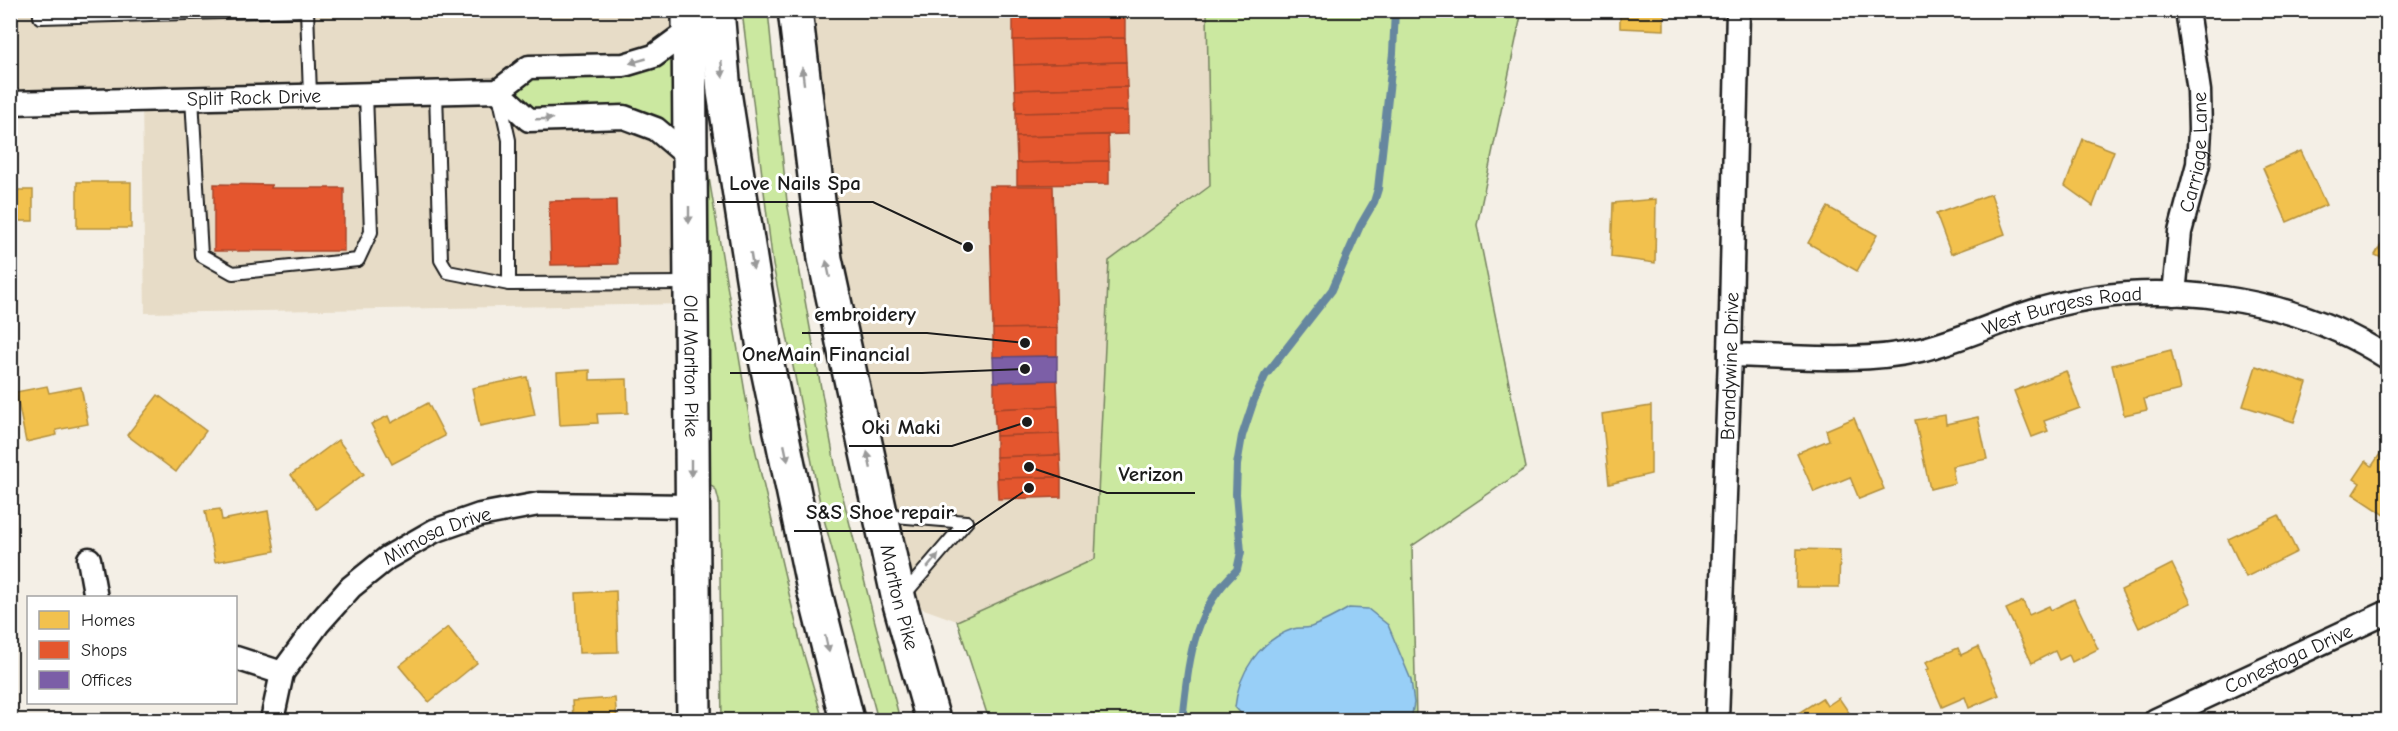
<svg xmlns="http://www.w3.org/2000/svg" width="2398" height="731" viewBox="0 0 2398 731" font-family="'Comic Neue',sans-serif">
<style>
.built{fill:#e7dcc7}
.green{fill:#cbe8a0;stroke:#74825e;stroke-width:1.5}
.water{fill:#98cff7;stroke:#66879f;stroke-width:1.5}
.homes{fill:#f2c14e;stroke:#b2903f;stroke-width:1.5}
.shops{fill:#e4572e;stroke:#a84529;stroke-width:1.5}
.offices{fill:#7b5ea7;stroke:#5e4a7d;stroke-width:1.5}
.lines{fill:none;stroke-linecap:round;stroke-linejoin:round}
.stream{stroke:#66879f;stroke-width:8}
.lane-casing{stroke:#1c1c1c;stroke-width:16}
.street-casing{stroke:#1c1c1c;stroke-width:27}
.secondary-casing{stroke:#1c1c1c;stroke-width:38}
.highway-casing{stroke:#1c1c1c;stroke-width:38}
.lane{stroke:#fff;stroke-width:12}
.street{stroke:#fff;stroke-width:22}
.secondary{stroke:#fff;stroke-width:33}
.highway{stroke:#fff;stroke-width:33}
.oneway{fill:#999}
.labels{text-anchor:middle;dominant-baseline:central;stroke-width:6;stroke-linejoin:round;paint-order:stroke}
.street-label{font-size:20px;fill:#1c1c1c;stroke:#fff}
.leader{fill:none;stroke:#1c1c1c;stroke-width:2}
.callout-dot{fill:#1c1c1c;stroke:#fff;stroke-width:2}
.callout-label{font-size:21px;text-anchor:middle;font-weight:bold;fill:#1c1c1c;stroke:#fff;stroke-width:6;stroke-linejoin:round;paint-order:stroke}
</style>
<rect width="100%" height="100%" fill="#f4efe6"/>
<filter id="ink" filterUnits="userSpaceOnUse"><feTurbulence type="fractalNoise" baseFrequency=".0167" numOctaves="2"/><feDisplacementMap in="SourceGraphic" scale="12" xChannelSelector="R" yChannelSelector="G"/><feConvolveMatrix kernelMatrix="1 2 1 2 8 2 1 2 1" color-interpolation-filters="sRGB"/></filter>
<g filter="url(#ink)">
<g class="built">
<path d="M10,11H689L624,117L689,157L690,304L145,313L142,100L11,103Z"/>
<path d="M795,11H1207L1210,186L1109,261L1095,559L957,621L899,600Z"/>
</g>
<g class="green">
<path d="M742,11H768L787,202L836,470L900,720H878L821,508L773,265Z"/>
<path d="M1207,11H1522L1477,225L1526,468L1412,546L1416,720H989L957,621L1095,559L1109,261L1210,186Z"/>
<path d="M688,31L689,157L656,129L529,120L498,91L529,67L624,65Z"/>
<path d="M707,166L753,440L801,645L823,720H722L719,501L716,490L704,479Z"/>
</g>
<path class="water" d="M1349,608L1368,609L1388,625L1411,680L1414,703L1411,720H1247L1235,707C1238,673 1260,640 1293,629C1299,627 1305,629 1311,627C1324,622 1337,615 1349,608Z"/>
<g class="homes">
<path d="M1620,10H1664V30L1620,28Z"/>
<path d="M2083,139L2114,151L2093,206L2065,186Z"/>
<path d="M2301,151L2326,205L2287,222L2263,168Z"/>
<rect x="77" y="182" width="54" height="46"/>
<rect x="10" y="190" width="23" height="31"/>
<path d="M1991,194L2005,234L1951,254L1936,214Z"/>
<path d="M1656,199L1655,263L1611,257L1613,203Z"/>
<path d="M1828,207L1877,235L1857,271L1808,243Z"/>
<path d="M2388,232V261L2375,255Z"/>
<path d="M2171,350L2180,390L2144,399L2147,410L2124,415L2112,365Z"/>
<path d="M2256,366L2307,383L2294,422L2243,406Z"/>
<path d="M590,370V380L627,379L628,413L597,414L598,423L560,425L557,372Z"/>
<path d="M2066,371L2080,408L2044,421L2048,431L2032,437L2014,391Z"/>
<path d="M527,377L535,415L480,426L472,388Z"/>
<path d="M47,386L49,393L81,387L88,424L56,430L57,435L26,442L16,392Z"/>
<path d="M158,395L206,431L176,472L127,435Z"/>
<path d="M428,403L445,436L392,464L371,424L388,416L391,423Z"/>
<path d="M1651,406V474L1609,484L1602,414Z"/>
<path d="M1945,415L1946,424L1978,417L1987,459L1952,466L1955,483L1930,489L1915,420Z"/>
<path d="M1854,418L1884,489L1859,499L1850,477L1814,492L1797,453L1829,440L1826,430Z"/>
<path d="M338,440L364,474L316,509L291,475Z"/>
<path d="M2388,442V517L2353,494L2360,483L2354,479L2366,461L2372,466Z"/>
<path d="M220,509L222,520L268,511L275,551L215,562L205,511Z"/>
<path d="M2279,515L2297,552L2246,577L2228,539Z"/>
<path d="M1797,549L1840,550L1839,587H1796Z"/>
<path d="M2172,564L2191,603L2139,628L2121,590Z"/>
<path d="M616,591L618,652L579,653L576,593Z"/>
<path d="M2074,599L2098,649L2072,662L2069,655L2059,660L2055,651L2032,663L2006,609L2023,601L2029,615L2049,606L2051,610Z"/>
<path d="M448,627L477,663L429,702L399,666Z"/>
<path d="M1978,647L1999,695L1969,708L1965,697L1942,707L1926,670L1929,669L1926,662L1958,648L1961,655Z"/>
<path d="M615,698L617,720H573L572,701Z"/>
<path d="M1822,698L1827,706L1839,698L1854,720H1794L1792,717Z"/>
</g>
<g class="shops">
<path d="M1013,10H1125V14L1013,17Z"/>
<path d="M1125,14V38L1013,40V17Z"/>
<path d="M1125,38L1126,62L1014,65L1013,40Z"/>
<path d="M1126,62L1127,87L1015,90L1014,65Z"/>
<path d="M1127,87L1128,111L1016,113L1015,90Z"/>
<path d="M1128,111V134L1016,137V113Z"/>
<path d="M1108,135L1109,161L1017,163L1016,137Z"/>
<path d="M1109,161V184L1017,185V163Z"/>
<path d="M214,184L272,185L271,188H344V251H214Z"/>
<path d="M989,186H1053L1057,328L993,329Z"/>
<path d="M616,200L618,264L551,265L549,201Z"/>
<path d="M1057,328V356L993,357V329Z"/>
<path d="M1057,380L1058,406L994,409V382Z"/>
<path d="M1058,406L1059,434L996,436L994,409Z"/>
<path d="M1059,434L1060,455L996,457V436Z"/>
<path d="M1060,455L1061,477L997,478L996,457Z"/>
<path d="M1061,477V497L998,499L997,478Z"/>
</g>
<path class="offices" d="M1057,356V380L994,382L993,357Z"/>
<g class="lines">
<path class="stream" d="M1182,720C1189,662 1191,612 1237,570L1241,552L1236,494L1237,465L1242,436L1254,400L1265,376L1332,290L1360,226L1374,202L1378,189L1393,53L1395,10"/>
<defs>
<g id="lane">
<path d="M40,10V17L304,10"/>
<path d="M307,10L310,95"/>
<path d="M436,92L441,260L448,272L509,284"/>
<path d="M499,95L509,140V284L690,283"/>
<path d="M192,98L201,255L233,273L358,260L371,232L366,94"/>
<path d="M883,515L966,522"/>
<path d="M902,597L966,522"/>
</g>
<g id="street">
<path d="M498,91L529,120L624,117L656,129L689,157"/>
<path id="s1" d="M10,103L498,91L529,67L624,65L654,56L688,31"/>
<path id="s2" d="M2174,294L2180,232L2198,164L2200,130L2199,91L2187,10"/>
<path id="s3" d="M1730,355C1791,356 1860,364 1920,350C1963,340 2003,319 2045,308C2155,277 2292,295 2388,358"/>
<path d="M89,559L96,598"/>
<path d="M236,658L282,673"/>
<path id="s4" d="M272,720L282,673L318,624L351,587L387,558L434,531L480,515L539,504L692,506"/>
<path id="s5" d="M1717,720L1730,355L1738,10"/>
<path id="s6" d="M2156,720L2388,612"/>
</g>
<g id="secondary">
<path id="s7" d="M689,10L694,720"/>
</g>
<g id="highway">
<path d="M717,10L724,92L765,355L814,589L847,720"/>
<path id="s8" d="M795,10L825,259L899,600L933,720"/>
</g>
</defs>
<use href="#lane" class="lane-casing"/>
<use href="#street" class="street-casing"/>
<use href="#secondary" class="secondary-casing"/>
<use href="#highway" class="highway-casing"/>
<use href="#lane" class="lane"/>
<use href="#street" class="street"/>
<use href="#secondary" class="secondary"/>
<use href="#highway" class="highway"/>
</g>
<defs><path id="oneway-solid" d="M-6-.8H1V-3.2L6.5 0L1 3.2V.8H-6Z" transform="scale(1.5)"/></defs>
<g class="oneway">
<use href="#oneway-solid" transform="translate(638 61) rotate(164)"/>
<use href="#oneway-solid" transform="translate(722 69) rotate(85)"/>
<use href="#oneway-solid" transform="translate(803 76) rotate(-97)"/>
<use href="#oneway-solid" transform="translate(544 119) rotate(-2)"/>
<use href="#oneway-solid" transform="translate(689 215) rotate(90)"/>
<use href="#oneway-solid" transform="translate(752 261) rotate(81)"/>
<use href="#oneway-solid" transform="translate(828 269) rotate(-102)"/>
<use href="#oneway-solid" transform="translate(786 453) rotate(78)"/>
<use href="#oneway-solid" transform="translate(869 460) rotate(-102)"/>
<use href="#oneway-solid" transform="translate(691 468) rotate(90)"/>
<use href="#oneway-solid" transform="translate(933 561) rotate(-50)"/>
<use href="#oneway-solid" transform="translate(827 644) rotate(77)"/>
</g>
</g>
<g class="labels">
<g class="street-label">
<text stroke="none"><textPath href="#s1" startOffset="244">Split Rock Drive</textPath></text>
<text stroke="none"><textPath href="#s2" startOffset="144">Carriage Lane</textPath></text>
<text stroke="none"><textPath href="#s3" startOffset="339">West Burgess Road</textPath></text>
<text stroke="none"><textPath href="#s7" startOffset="356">Old Marlton Pike</textPath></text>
<text stroke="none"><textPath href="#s5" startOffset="354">Brandywine Drive</textPath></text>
<text stroke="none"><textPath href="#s4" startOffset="260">Mimosa Drive</textPath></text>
<text stroke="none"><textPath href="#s8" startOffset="597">Marlton Pike</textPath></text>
<text stroke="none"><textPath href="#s6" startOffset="146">Conestoga Drive</textPath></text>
</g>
</g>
<path class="leader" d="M968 247L873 202H717M1025 343L927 333H802M1025 369L922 373H730M1027 422L952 446H849M1029 467L1107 493H1195M1029 488L966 531H794"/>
<g class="callout-dot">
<circle cx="968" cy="247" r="6"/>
<circle cx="1025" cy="343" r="6"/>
<circle cx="1025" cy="369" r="6"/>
<circle cx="1027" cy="422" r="6"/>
<circle cx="1029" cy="467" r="6"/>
<circle cx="1029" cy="488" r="6"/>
</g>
<g class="callout-label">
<text x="795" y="190">Love Nails Spa</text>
<text x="865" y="321">embroidery</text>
<text x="826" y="361">OneMain Financial</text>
<text x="901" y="434">Oki Maki</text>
<text x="1151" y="481">Verizon</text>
<text x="880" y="519">S&amp;S Shoe repair</text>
</g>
<rect width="2398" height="731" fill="none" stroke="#fff" stroke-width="36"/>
<rect x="18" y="18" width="2362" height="695" fill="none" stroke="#1c1c1c" stroke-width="2" filter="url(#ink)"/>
<rect x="27" y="596" width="210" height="108" fill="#ffffff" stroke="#a4a4a4" stroke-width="1.5"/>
<rect x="39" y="611" width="30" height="18" fill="#f2c14e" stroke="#a4a4a4" stroke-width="1.5"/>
<text x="81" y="626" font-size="18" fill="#1c1c1c">Homes</text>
<rect x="39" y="641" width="30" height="18" fill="#e4572e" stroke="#a4a4a4" stroke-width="1.5"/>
<text x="81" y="656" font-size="18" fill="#1c1c1c">Shops</text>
<rect x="39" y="671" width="30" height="18" fill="#7b5ea7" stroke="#a4a4a4" stroke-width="1.5"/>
<text x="81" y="686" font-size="18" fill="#1c1c1c">Offices</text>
</svg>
